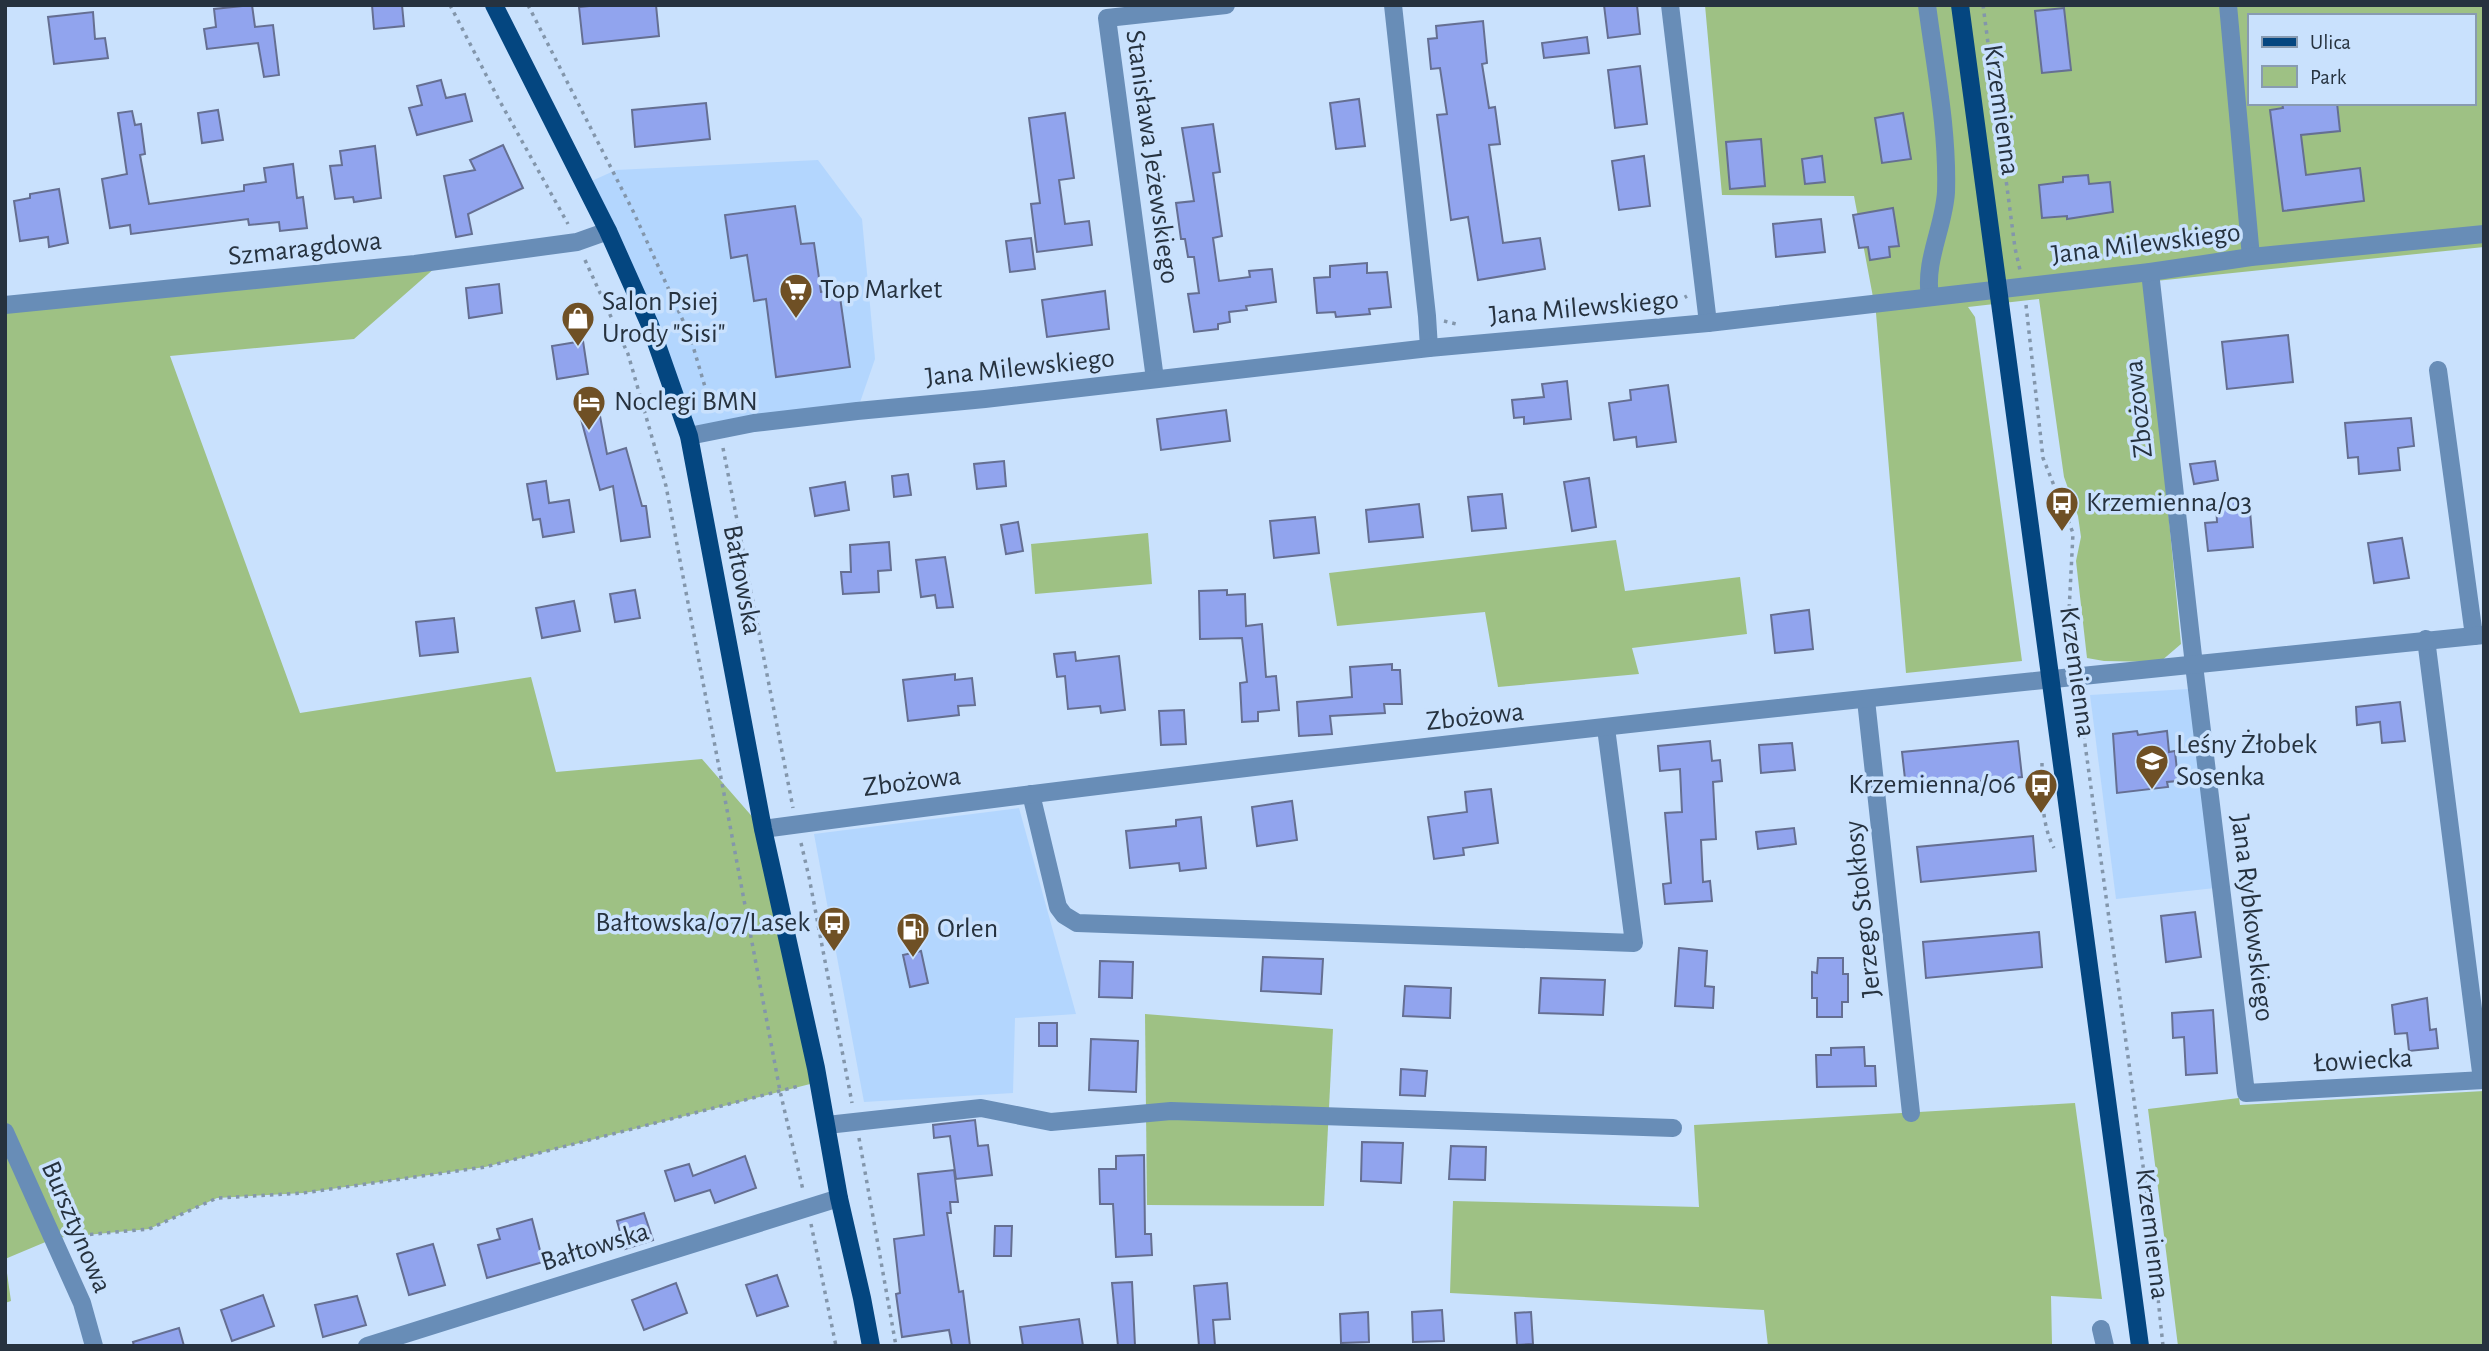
<svg xmlns="http://www.w3.org/2000/svg" width="2489" height="1351" viewBox="0 0 2489 1351" font-family="'Alegreya Sans',sans-serif">
<style>
.built{fill:#b3d6fe}
.green{fill:#9ec184;fill-rule:evenodd}
.building{fill:#91a4ee;stroke:#656f92;stroke-width:2}
.lines{fill:none;stroke-linecap:round;stroke-linejoin:round}
.path{stroke:#8396ab;stroke-width:3.5;stroke-dasharray:3.5 5;stroke-linecap:butt}
.minor{stroke:#688db7;stroke-width:18}
.major{stroke:#044680;stroke-width:18}
.labels{text-anchor:middle;dominant-baseline:central;stroke-width:7;stroke-linejoin:round;paint-order:stroke}
.street-label{font-size:28px;fill:#26323f;stroke:#c9e1fd}
.poi-label{font-size:28px;fill:#26323f;stroke:#c9e1fd;text-anchor:start}
</style>
<rect width="100%" height="100%" fill="#c9e1fd"/>
<g class="built">
<path d="M818,160L862,219L875,359L857,411L689,436L585,184L616,170Z"/>
<path d="M2188,689L2215,888L2116,899L2090,695Z"/>
<path d="M1019,808L1076,1014L1015,1018L1013,1093L864,1102L814,834Z"/>
</g>
<g class="green">
<path d="M1705,5H2484V247L2146,282L2181,644L2160,662L2104,661L2087,658L2076,561L2081,537L2078,516L2064,477L2039,299L1968,307L1975,317L2022,661L1906,673L1876,313L1854,196L1722,195ZM2249,16H2473V103H2249Z"/>
<path d="M444,260L354,339L170,356L300,713L531,677L556,772L702,759L763,829L818,1082L485,1167L303,1193L217,1198L149,1229L55,1238L5,1259L11,1301L5,1303V305Z"/>
<path d="M1148,533L1152,584L1035,594L1031,544Z"/>
<path d="M1616,540L1625,591L1740,577L1747,634L1632,648L1639,674L1498,687L1485,612L1337,626L1329,573Z"/>
<path d="M1145,1014L1333,1029L1324,1206L1147,1205Z"/>
<path d="M2484,1091V1346H2178L2148,1109L2239,1098L2240,1105Z"/>
<path d="M2075,1103L2102,1299L2051,1296L2052,1344L2055,1346H1768L1764,1310L1450,1293L1453,1201L1699,1207L1694,1125Z"/>
</g>
<g class="building">
<path d="M252,5L255,27L273,25L279,75L264,77L258,43L207,49L204,29L216,27L214,9Z"/>
<path d="M372,5H402L404,26L374,29Z"/>
<path d="M599,5H656L659,36L583,44L579,7Z"/>
<path d="M1604,5H1637L1640,34L1608,38Z"/>
<path d="M2064,8L2071,70L2042,73L2035,11Z"/>
<path d="M93,12L95,39L105,38L108,58L54,64L48,17Z"/>
<path d="M1483,21L1487,63L1482,64L1489,108L1495,107L1500,144L1489,145L1503,243L1540,238L1545,269L1478,280L1468,217L1451,220L1437,115L1447,114L1440,68L1431,69L1428,39L1437,38L1436,26Z"/>
<path d="M1587,37L1589,53L1544,58L1542,43Z"/>
<path d="M1640,66L1647,124L1615,128L1608,70Z"/>
<path d="M441,80L446,98L465,94L472,121L417,135L409,108L422,105L417,86Z"/>
<path d="M1359,99L1365,146L1336,149L1330,103Z"/>
<path d="M706,103L710,139L635,147L632,110Z"/>
<path d="M2282,103H2337L2340,131L2301,135L2306,175L2360,168L2364,201L2283,211L2270,110L2283,108Z"/>
<path d="M218,110L223,140L202,143L198,113Z"/>
<path d="M132,111L135,125L141,124L145,154L140,155L149,204L244,191V185L266,182L264,168L293,164L297,198L303,197L307,228L280,231L279,222L249,225L248,219L131,234L130,225L110,228L102,179L127,174L118,113Z"/>
<path d="M1065,113L1074,178L1059,180L1065,224L1089,221L1092,245L1037,252L1031,204L1040,203L1029,118Z"/>
<path d="M1903,113L1911,159L1882,163L1875,118Z"/>
<path d="M1213,124L1220,172L1213,173L1222,236L1213,238L1219,281L1250,277L1249,271L1272,269L1276,302L1246,306L1247,310L1229,312L1230,322L1218,324V329L1194,332L1188,294L1199,293L1194,257H1188L1185,239H1181L1176,203L1194,201L1182,128Z"/>
<path d="M1761,139L1765,186L1730,189L1726,142Z"/>
<path d="M503,145L523,188L468,214L472,234L456,237L444,176L475,170L470,160Z"/>
<path d="M375,146L381,198L354,202L353,197L335,199L330,166L342,165L340,151Z"/>
<path d="M1644,156L1650,206L1619,210L1612,161Z"/>
<path d="M1822,156L1825,182L1805,184L1802,159Z"/>
<path d="M2088,175L2089,184L2110,182L2113,212L2067,219V216L2042,218L2039,185L2063,182V177Z"/>
<path d="M59,189L68,243L49,247L48,237L20,241L14,201L30,198V194Z"/>
<path d="M795,206L801,244L814,243L821,292L839,290L850,367L776,377L766,299L754,301L747,255L731,258L725,215Z"/>
<path d="M1893,208L1899,246L1889,247L1890,257L1870,260L1868,247L1859,248L1853,215Z"/>
<path d="M1821,219L1825,252L1776,257L1773,224Z"/>
<path d="M1031,238L1035,269L1010,272L1006,241Z"/>
<path d="M1367,263V273L1387,272L1391,307L1369,309L1370,314L1336,317L1335,312L1317,313L1314,278L1330,277V266Z"/>
<path d="M499,284L502,313L469,318L466,288Z"/>
<path d="M1105,291L1109,329L1047,337L1042,300Z"/>
<path d="M2288,335L2293,382L2227,389L2222,342Z"/>
<path d="M583,341L588,374L557,379L552,346Z"/>
<path d="M1567,381L1571,419L1524,424V417L1514,418L1512,400L1544,397L1542,384Z"/>
<path d="M1668,385L1676,442L1637,447L1636,437L1614,440L1609,403L1631,400L1630,390Z"/>
<path d="M1226,410L1230,441L1161,450L1157,419Z"/>
<path d="M600,416L607,454L626,448L642,506H646L650,537L621,541L613,486L600,490L581,419Z"/>
<path d="M2411,418L2414,446L2398,448L2400,470L2359,474L2358,457L2348,458L2345,423Z"/>
<path d="M1004,461L1006,486L977,489L974,464Z"/>
<path d="M2215,461L2218,480L2194,484L2190,464Z"/>
<path d="M908,474L911,495L894,497L892,476Z"/>
<path d="M1589,478L1596,527L1572,531L1564,482Z"/>
<path d="M546,481L549,503L569,500L574,532L543,537L540,519L533,520L527,484Z"/>
<path d="M845,482L849,510L815,516L810,488Z"/>
<path d="M1502,494L1506,528L1472,531L1468,497Z"/>
<path d="M2249,499L2253,547L2208,551L2205,523L2217,522L2216,502Z"/>
<path d="M1419,504L1423,537L1369,542L1366,510Z"/>
<path d="M1315,517L1319,553L1274,558L1270,521Z"/>
<path d="M1018,522L1023,551L1006,554L1001,525Z"/>
<path d="M2402,538L2409,578L2374,583L2368,543Z"/>
<path d="M889,542L891,570L878,571L879,592L843,594L841,572H851L850,545Z"/>
<path d="M945,557L953,607L937,608L935,595L921,597L916,560Z"/>
<path d="M635,590L640,618L615,622L610,594Z"/>
<path d="M1227,590V595L1245,594L1246,626L1262,624L1266,677L1276,676L1279,710L1258,712V721L1242,722L1240,683L1247,682L1242,638L1200,639L1199,591Z"/>
<path d="M574,601L580,631L542,638L536,608Z"/>
<path d="M1809,610L1813,649L1775,653L1771,615Z"/>
<path d="M454,618L458,652L420,656L416,622Z"/>
<path d="M1075,652L1076,661L1119,656L1125,710L1101,713L1100,706L1068,709L1065,676L1057,677L1054,654Z"/>
<path d="M1392,664V670H1400L1402,704H1384L1385,713L1330,716L1332,734L1299,736L1297,702L1352,697L1350,667Z"/>
<path d="M955,674V680L972,678L975,705L958,706L959,715L908,721L903,680Z"/>
<path d="M2400,702L2405,741L2382,743L2380,722L2357,725L2356,707Z"/>
<path d="M1184,710L1186,744L1161,745L1159,711Z"/>
<path d="M2137,731L2138,735L2167,731L2169,752L2175,751L2178,781L2167,782L2168,787L2117,793L2113,734Z"/>
<path d="M1710,741L1712,761L1720,760L1722,781L1713,782L1716,839L1701,840L1703,882L1710,881L1712,901L1665,904L1663,884L1671,883L1665,813L1682,812L1680,769L1660,771L1658,746Z"/>
<path d="M2018,741L2022,777L1906,788L1902,752Z"/>
<path d="M1792,743L1795,770L1761,773L1759,745Z"/>
<path d="M1491,789L1498,843L1463,848L1464,855L1434,859L1428,817L1467,812L1465,792Z"/>
<path d="M1292,801L1297,840L1257,846L1252,807Z"/>
<path d="M1201,817L1206,868L1180,871L1179,863L1130,868L1126,831L1176,826V820Z"/>
<path d="M1794,828L1796,844L1758,849L1756,832Z"/>
<path d="M2033,836L2036,871L1921,882L1917,847Z"/>
<path d="M2195,912L2201,957L2166,962L2161,916Z"/>
<path d="M2039,932L2042,967L1926,978L1923,942Z"/>
<path d="M1679,948L1707,951L1705,986L1714,987L1713,1008L1675,1006Z"/>
<path d="M921,951L928,983L910,987L903,955Z"/>
<path d="M1263,957L1323,959L1321,994L1261,991Z"/>
<path d="M1818,958H1843V974H1848V1002H1842V1017H1817V998H1812V972L1817,973Z"/>
<path d="M1100,961L1133,962L1132,998L1099,997Z"/>
<path d="M1541,978L1605,980L1603,1015L1539,1013Z"/>
<path d="M1405,986L1451,988L1450,1018L1403,1016Z"/>
<path d="M2427,998L2430,1030L2436,1029L2438,1048L2409,1051L2407,1033L2395,1034L2392,1005Z"/>
<path d="M2213,1010L2217,1073L2186,1075L2184,1037L2173,1038L2172,1013Z"/>
<rect x="1039" y="1023" width="18" height="23"/>
<path d="M1091,1039L1138,1041L1136,1092L1089,1090Z"/>
<path d="M1864,1047L1865,1066H1875L1876,1086L1817,1087L1816,1055H1831V1048Z"/>
<path d="M1401,1069L1427,1071L1425,1096L1400,1095Z"/>
<path d="M975,1120L978,1146L988,1145L992,1175L956,1179L950,1136L934,1138L933,1125Z"/>
<path d="M1362,1142L1403,1143L1401,1183L1361,1181Z"/>
<path d="M1451,1146L1486,1147L1485,1180L1449,1179Z"/>
<path d="M1144,1155L1145,1234H1151L1152,1255L1116,1257L1113,1204H1100L1099,1169H1116V1156Z"/>
<path d="M745,1156L756,1188L715,1203L710,1190L675,1201L665,1171L689,1164L693,1176Z"/>
<path d="M954,1170L958,1202H950L951,1213H947L959,1292L963,1291L970,1346H952L949,1330L902,1337L896,1294L900,1293L894,1239L924,1235L918,1174Z"/>
<path d="M644,1213L653,1240L625,1249L617,1221Z"/>
<path d="M532,1219L543,1262L487,1278L478,1245L500,1239L497,1229Z"/>
<path d="M995,1226H1012L1011,1256H994Z"/>
<path d="M433,1244L445,1285L409,1295L397,1254Z"/>
<path d="M777,1275L788,1306L757,1316L746,1285Z"/>
<path d="M1132,1282L1135,1346H1118L1112,1283Z"/>
<path d="M676,1283L687,1313L644,1330L632,1300Z"/>
<path d="M1227,1283L1230,1319L1213,1320L1215,1346H1199L1194,1286Z"/>
<path d="M263,1295L274,1326L232,1341L221,1310Z"/>
<path d="M357,1296L366,1325L323,1337L315,1305Z"/>
<path d="M1442,1310L1444,1341L1413,1342L1412,1312Z"/>
<path d="M1368,1312L1369,1342L1341,1343L1340,1314Z"/>
<path d="M1531,1312L1533,1344L1517,1345L1515,1313Z"/>
<path d="M1079,1319L1083,1346H1023L1020,1327Z"/>
<path d="M179,1328L184,1346H134L133,1342Z"/>
</g>
<g class="lines">
<g class="path">
<path d="M450,5L498,98L568,224"/>
<path d="M528,5L633,211L690,336L713,414"/>
<path d="M1983,5L2015,248L2020,270"/>
<path d="M585,260L628,354L666,486L780,1091L803,1190"/>
<path d="M2026,305L2043,458L2073,533L2069,612L2072,658"/>
<path d="M1670,306L1687,296"/>
<path d="M1444,321L1460,325"/>
<path d="M723,448L793,808"/>
<path d="M2078,693L2148,1202L2163,1346"/>
<path d="M2042,763C2042,791 2041,824 2054,848"/>
<path d="M801,843L809,877L852,1103"/>
<path d="M859,1138L896,1346"/>
<path d="M811,1224L836,1346"/>
<path d="M73,1236L149,1229L217,1198L303,1193L485,1167L799,1086"/>
</g>
<g class="minor">
<path d="M1393,5L1427,316L1429,348"/>
<path d="M1670,5L1708,323"/>
<path d="M1927,5C1935,67 1948,130 1946,192C1944,227 1924,261 1930,297"/>
<path d="M2228,5L2251,257"/>
<path d="M2150,272L2194,665L2246,1093L2484,1080"/>
<path d="M5,305L415,264L577,242L608,231"/>
<path d="M2438,370L2474,636"/>
<path d="M1155,379L1107,18L1226,5"/>
<path d="M689,436L754,423L857,411L985,399L1429,348L1708,323L2150,272L2251,257L2484,234"/>
<path d="M2426,639L2482,1080"/>
<path d="M1866,700L1911,1113"/>
<path d="M1031,794L1058,907L1064,915L1077,923L1634,943L1606,728"/>
<path d="M763,829C1335,752 1910,693 2484,635"/>
<path d="M827,1125L981,1108L1051,1122L1171,1111L1673,1128"/>
<path d="M5,1132L82,1303L94,1346"/>
<path d="M2101,1329L2105,1346"/>
<path d="M367,1346L839,1198"/>
</g>
<g class="major">
<path d="M494,5L608,231L650,325L689,436L763,829L816,1068L839,1198L862,1298L871,1346"/>
<path d="M1960,5C2021,452 2082,899 2140,1346"/>
</g>
</g>
<defs>
<symbol id="supermarket-pin" viewBox="-11 -11 22 30"><path d="M0 17L-7.5 6A9.5 9.5 0 1 1 7.5 6Z" fill="#6f5025" stroke="#c9e1fd"/><path d="M-6-5.5h2.5l.6 2H6L4.5 2H-2.5L-4.4-4H-6ZM-1.5 3.2a1.3 1.3 0 1 0 .1 0ZM3 3.2a1.3 1.3 0 1 0 .1 0Z" fill="#fff"/></symbol>
<symbol id="shop-pin" viewBox="-11 -11 22 30"><path d="M0 17L-7.5 6A9.5 9.5 0 1 1 7.5 6Z" fill="#6f5025" stroke="#c9e1fd"/><path d="M-5-2.5h2.3a2.7 3.5 0 0 1 5.4 0H5L5.5 6h-11ZM-1.5-2.5h3a1.5 2.3 0 0 0-3 0Z" fill="#fff"/></symbol>
<symbol id="hotel-pin" viewBox="-11 -11 22 30"><path d="M0 17L-7.5 6A9.5 9.5 0 1 1 7.5 6Z" fill="#6f5025" stroke="#c9e1fd"/><path d="M-6-4.5h1.5V1H6V5H4.5V3h-9V5H-6ZM-4 0a1.8 1.8 0 1 1 3.6 0ZM.5 0V-2.5h3Q6-2.5 6 0Z" fill="#fff"/></symbol>
<symbol id="bus-pin" viewBox="-11 -11 22 30"><path d="M0 17L-7.5 6A9.5 9.5 0 1 1 7.5 6Z" fill="#6f5025" stroke="#c9e1fd"/><path d="M-5-6H5V4H4V6H2V4H-2V6H-4V4H-5ZM-3.5-4V0h7V-4ZM-3.5 1.2v1.5H-2V1.2ZM2 1.2v1.5H3.5V1.2Z" fill="#fff"/></symbol>
<symbol id="school-pin" viewBox="-11 -11 22 30"><path d="M0 17L-7.5 6A9.5 9.5 0 1 1 7.5 6Z" fill="#6f5025" stroke="#c9e1fd"/><path d="M0-5L7-2L0 1L-7-2ZM-4 1L0 2.5L4 1V4Q0 6-4 4Z" fill="#fff"/></symbol>
<symbol id="fuel-pin" viewBox="-11 -11 22 30"><path d="M0 17L-7.5 6A9.5 9.5 0 1 1 7.5 6Z" fill="#6f5025" stroke="#c9e1fd"/><path d="M-5.5-6h7V0h2V4h1.3V-2.5L3-4.5l.8-.8L6-3V5H2.5V1h-1V6h-7ZM-4.2-4.7v3.2H.2V-4.7Z" fill="#fff"/></symbol>
</defs>
<g fill-rule="evenodd">
<use href="#supermarket-pin" x="777" y="271" width="38" height="52"/>
<use href="#shop-pin" x="559" y="299" width="38" height="52"/>
<use href="#hotel-pin" x="570" y="383" width="38" height="52"/>
<use href="#bus-pin" x="2043" y="484" width="38" height="52"/>
<use href="#school-pin" x="2133" y="742" width="38" height="52"/>
<use href="#bus-pin" x="2022" y="766" width="38" height="52"/>
<use href="#bus-pin" x="815" y="904" width="38" height="52"/>
<use href="#fuel-pin" x="894" y="910" width="38" height="52"/>
</g>
<g class="labels">
<g class="street-label">
<text transform="translate(2001 110) rotate(82)">Krzemienna</text>
<text transform="translate(1152 157) rotate(82)">Stanisława Jeżewskiego</text>
<text transform="translate(2146 244) rotate(-7)">Jana Milewskiego</text>
<text transform="translate(305 249) rotate(-6)">Szmaragdowa</text>
<text transform="translate(1584 308) rotate(-5)">Jana Milewskiego</text>
<text transform="translate(1020 368) rotate(-6)">Jana Milewskiego</text>
<text transform="translate(2139 409) rotate(-96)">Zbożowa</text>
<text transform="translate(742 580) rotate(79)">Bałtowska</text>
<text transform="translate(2077 672) rotate(82)">Krzemienna</text>
<text transform="translate(1475 717) rotate(-6)">Zbożowa</text>
<text transform="translate(912 782) rotate(-7)">Zbożowa</text>
<text transform="translate(1863 909) rotate(-96)">Jerzego Stokłosy</text>
<text transform="translate(2252 918) rotate(83)">Jana Rybkowskiego</text>
<text transform="translate(2363 1061) rotate(-3)">Łowiecka</text>
<text transform="translate(76 1227) rotate(67)">Bursztynowa</text>
<text transform="translate(2152 1234) rotate(83)">Krzemienna</text>
<text transform="translate(595 1247) rotate(-17)">Bałtowska</text>
</g>
<g class="poi-label">
<text x="820" y="290">Top Market</text>
<text x="602" y="302">Salon Psiej<tspan x="602" dy="32">Urody "Sisi"</tspan></text>
<text x="614" y="402">Noclegi BMN</text>
<text x="2086" y="503">Krzemienna/03</text>
<text x="2176" y="745">Leśny Żłobek<tspan x="2176" dy="32">Sosenka</tspan></text>
<text x="2016" y="785" text-anchor="end">Krzemienna/06</text>
<text x="810" y="923" text-anchor="end">Bałtowska/07/Lasek</text>
<text x="937" y="929">Orlen</text>
</g>
</g>
<rect width="2489" height="1351" fill="none" stroke="#26323f" stroke-width="14"/>
<rect x="2248" y="14" width="228" height="91" fill="#c9e1fd" stroke="#889bb1" stroke-width="2"/>
<rect x="2262" y="37" width="35" height="10" fill="#044680" stroke="#889bb1" stroke-width="2"/>
<text x="2310" y="49" font-size="21" fill="#26323f">Ulica</text>
<rect x="2262" y="66" width="35" height="21" fill="#9ec184" stroke="#889bb1" stroke-width="2"/>
<text x="2310" y="84" font-size="21" fill="#26323f">Park</text>
</svg>
